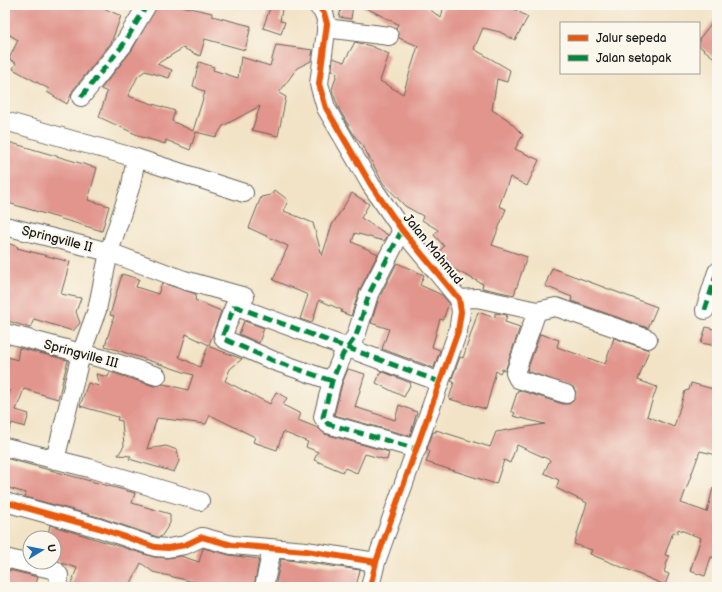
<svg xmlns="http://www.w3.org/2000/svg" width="722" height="592" viewBox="0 0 722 592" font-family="'Balsamiq Sans',sans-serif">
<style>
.building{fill:#e1958d}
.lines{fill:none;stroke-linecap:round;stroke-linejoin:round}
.minor-casing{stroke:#676258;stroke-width:20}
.minor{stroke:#fff;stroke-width:18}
.quiet{stroke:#00873e;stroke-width:5;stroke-dasharray:10 5;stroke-linecap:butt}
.cycleway-casing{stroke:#fbf7ec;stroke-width:8}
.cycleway{stroke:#e8590c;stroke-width:6}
.labels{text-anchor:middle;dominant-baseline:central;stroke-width:4;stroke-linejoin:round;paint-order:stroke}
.street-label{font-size:13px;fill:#1c1c1c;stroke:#fbf7ec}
</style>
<rect width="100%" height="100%" fill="#fbf7ec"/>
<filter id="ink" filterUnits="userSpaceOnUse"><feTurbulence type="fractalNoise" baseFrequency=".025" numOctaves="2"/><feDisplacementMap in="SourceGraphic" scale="8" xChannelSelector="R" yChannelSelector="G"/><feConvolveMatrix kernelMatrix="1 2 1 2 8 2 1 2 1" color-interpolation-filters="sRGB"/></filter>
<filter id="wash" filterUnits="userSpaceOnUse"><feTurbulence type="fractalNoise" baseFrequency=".012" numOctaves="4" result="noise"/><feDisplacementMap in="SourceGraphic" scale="16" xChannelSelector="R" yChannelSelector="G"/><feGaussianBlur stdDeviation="0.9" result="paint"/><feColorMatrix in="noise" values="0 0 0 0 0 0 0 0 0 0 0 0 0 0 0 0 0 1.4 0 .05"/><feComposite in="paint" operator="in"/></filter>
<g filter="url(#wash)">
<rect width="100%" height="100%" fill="#f2e3c6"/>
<g id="blocks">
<g class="building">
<path d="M5,5H97L121,16L111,43L73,90L67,104L47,92L49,89L13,69L16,63L9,59L18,40L5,32Z"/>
<path d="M157,5H177L212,13V16L251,26L245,50L205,39L200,56L183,48L157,64L172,70L169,78L145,71L138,76L128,96L175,111L172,121L193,131L205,92L193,86L199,62L214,67L213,70L238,78L241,57L270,66L276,45L313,50L311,61L297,68L279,93L286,97L278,136L252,130L260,106L223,126L216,137L196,132L190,150L166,140L165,144L142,137L99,117L107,92L101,89L132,50Z"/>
<path d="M271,5L282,10L280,21L285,22L281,34L263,28Z"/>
<path d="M342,5H353L351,19L339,17Z"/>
<path d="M360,5H424L441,18L444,5H507L528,17L515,40L500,32L483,28L474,49L510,70L507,82L497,79L492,110L507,119L523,135L515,149L539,160L527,186L510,177L499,206L506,209L492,245L527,257L514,295L482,288L483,284L445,265L447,258L437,255L444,246L434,235L438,230L422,220L423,216L405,206L383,183L363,146L354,135L338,107L332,90L337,73L332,70L333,58L344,62L355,42L371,46L389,54L380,81L403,94L418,46L399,38L396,28L398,24Z"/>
<path d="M717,16V60L699,46V39Z"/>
<path d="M5,141L97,168L88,200L109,206L102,231L5,202Z"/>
<path d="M275,190L288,200L284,211L313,223L322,256L332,225L352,193L369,204L361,218L388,235L384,241L355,233L352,242L378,254L360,289L351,316L341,312L342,310L319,300L312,323L300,319L308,295L273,280L288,246L249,228L261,197L271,195Z"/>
<path d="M5,242L18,247L17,248L70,262L61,294L81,298L76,312L80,323L73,331L34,319L30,328L5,320Z"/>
<path d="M397,263L424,275L420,285L442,295L449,303L443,320L440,319L432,347L440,350L434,368L382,349L389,329L371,323L379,298Z"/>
<path d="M552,268L657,307L648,328L571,301L572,297L545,286Z"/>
<path d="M122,274L139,279L136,287L158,294L162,283L196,294L195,300L221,311L209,345L186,334L179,357L200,367L208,346L242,359L230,369L225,381L270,404L276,392L287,398L283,405L301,414L298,420L318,428L325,434L389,452L387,460L365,454L357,473L345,468L343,472L314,460L318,452L306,447L308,442L283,432L277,450L253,442L255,437L210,415L206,424L157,418L147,449L166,446L177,450L179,461L174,472L129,459L131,456L118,455L124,446L122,421L117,420L118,417L80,406L88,383L99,386L96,374L108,377L110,372L154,386L164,384L188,390L193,375L105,346L114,316L110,315Z"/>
<path d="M478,312L495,318V313L507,315L505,322L520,327L505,371L502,369L500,373L496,371L486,409L449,399L454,382L451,381L460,357L463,358Z"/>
<path d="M244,321L264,328L259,343L239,334Z"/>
<path d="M706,327L717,330V346L701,343Z"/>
<path d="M540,334L559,340L557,347L605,364L614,338L649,350L638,380L657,387L647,416L674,427L685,391L689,390L691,383L717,390V455L700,451L681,503L707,512L713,488L717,489V558L711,557L705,576L690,571L701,538L678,529L677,534L673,532L665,555L669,556L664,572L669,574L665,585L590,554L592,550L574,544L587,503L556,488L559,480L544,473L550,460L517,445L510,463L504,460L496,484L426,462L430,451L427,449L433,432H436V430L490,447L496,432L545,424L513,416L515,413L511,411L518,390L563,404H569L573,401L576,392L573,387L527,371Z"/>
<path d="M19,348L68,360L58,399L24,389L16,410L29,414L25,427L12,423L8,433L5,432V407L10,391L5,390V356L17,360Z"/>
<path d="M348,369L365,374L355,407L395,420L399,405L417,412L410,436L334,415L342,384Z"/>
<path d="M381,371L411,383L404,397L376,383Z"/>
<path d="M5,458L135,493L132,503L170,514V523L161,537H157L102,518L25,497L26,493L5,487Z"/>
<path d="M50,525L154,557L167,558L181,556L199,562L203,548L229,555L259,559L254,587H193L194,582L153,572L141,563L129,587H70L77,568L64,564L54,559V538H47Z"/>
<path d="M281,559L360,570L356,587H275Z"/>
<path d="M5,569L38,577L35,587H5Z"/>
</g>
</g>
</g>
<g filter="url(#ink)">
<use href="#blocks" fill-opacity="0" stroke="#676258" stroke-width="1"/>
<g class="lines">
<defs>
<g id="minor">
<path d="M317,5L324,13L327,24L319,84L326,108L371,185L402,230L459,299L461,312L458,331L376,562L370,587"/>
<path d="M326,28L389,36"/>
<path d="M81,97L123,45L147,5"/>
<path d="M5,121L136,158L244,193"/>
<path d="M5,226L109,252L184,280L245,297"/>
<path d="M402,230L369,294L356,336L343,354L332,381L323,417L328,424L417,449"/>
<path d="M459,299L477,298L537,311L556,307L648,339"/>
<path d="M705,310L717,272"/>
<path d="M537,311L515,373L518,379L566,394"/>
<path d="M5,333L104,359L157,376"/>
<path d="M332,381L274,361L224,339L223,335L234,307H237L440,382"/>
<path d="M5,447L89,468L200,501"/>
<path d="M55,460L81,354L97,310L109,252L131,185L136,158"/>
<path d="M5,502L99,528L155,547L168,548L185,545L202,537L232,545L306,551L376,562"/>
<path d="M5,558L55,570L59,575L58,587"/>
<path d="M264,587L272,549"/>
</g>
</defs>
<use href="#minor" class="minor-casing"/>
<use href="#minor" class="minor"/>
<g class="quiet">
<path d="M81,97L123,45L147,5"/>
<path d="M402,230L369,294L356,336L343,354L332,381L323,417L328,424L417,449"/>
<path d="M705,310L717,272"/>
<path d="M332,381L274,361L224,339L223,335L234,307H237L440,382"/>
</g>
<defs>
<g id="cycleway">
<path d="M317,5L324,13L327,24L319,84L326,108L371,185L402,230L459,299L461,312L458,331L376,562L370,587"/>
<path d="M5,502L99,528L155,547L168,548L185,545L202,537L232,545L306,551L376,562"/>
</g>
</defs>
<use href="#cycleway" class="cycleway-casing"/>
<use href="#cycleway" class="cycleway"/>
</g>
</g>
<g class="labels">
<g class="street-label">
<text transform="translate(57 239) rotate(14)">Springville II</text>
<text transform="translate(433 249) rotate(51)">Jalan Mahmud</text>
<text transform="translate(81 354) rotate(15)">Springville III</text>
</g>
</g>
<rect width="722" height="592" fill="none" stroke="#fbf7ec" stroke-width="20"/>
<rect x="560" y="22" width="140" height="52" fill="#fbf7ec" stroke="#a29f99"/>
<rect x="568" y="35" width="20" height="6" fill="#e8590c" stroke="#a29f99"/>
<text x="596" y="42" font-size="12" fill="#1c1c1c">Jalur sepeda</text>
<rect x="568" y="55" width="20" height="6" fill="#00873e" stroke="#a29f99"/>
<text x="596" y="62" font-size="12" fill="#1c1c1c">Jalan setapak</text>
<g transform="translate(42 550) rotate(80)"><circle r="19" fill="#fbf7ec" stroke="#a29f99"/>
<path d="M0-3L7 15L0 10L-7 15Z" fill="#1f6fb2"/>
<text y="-6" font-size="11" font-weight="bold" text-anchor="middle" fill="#1c1c1c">U</text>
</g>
</svg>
